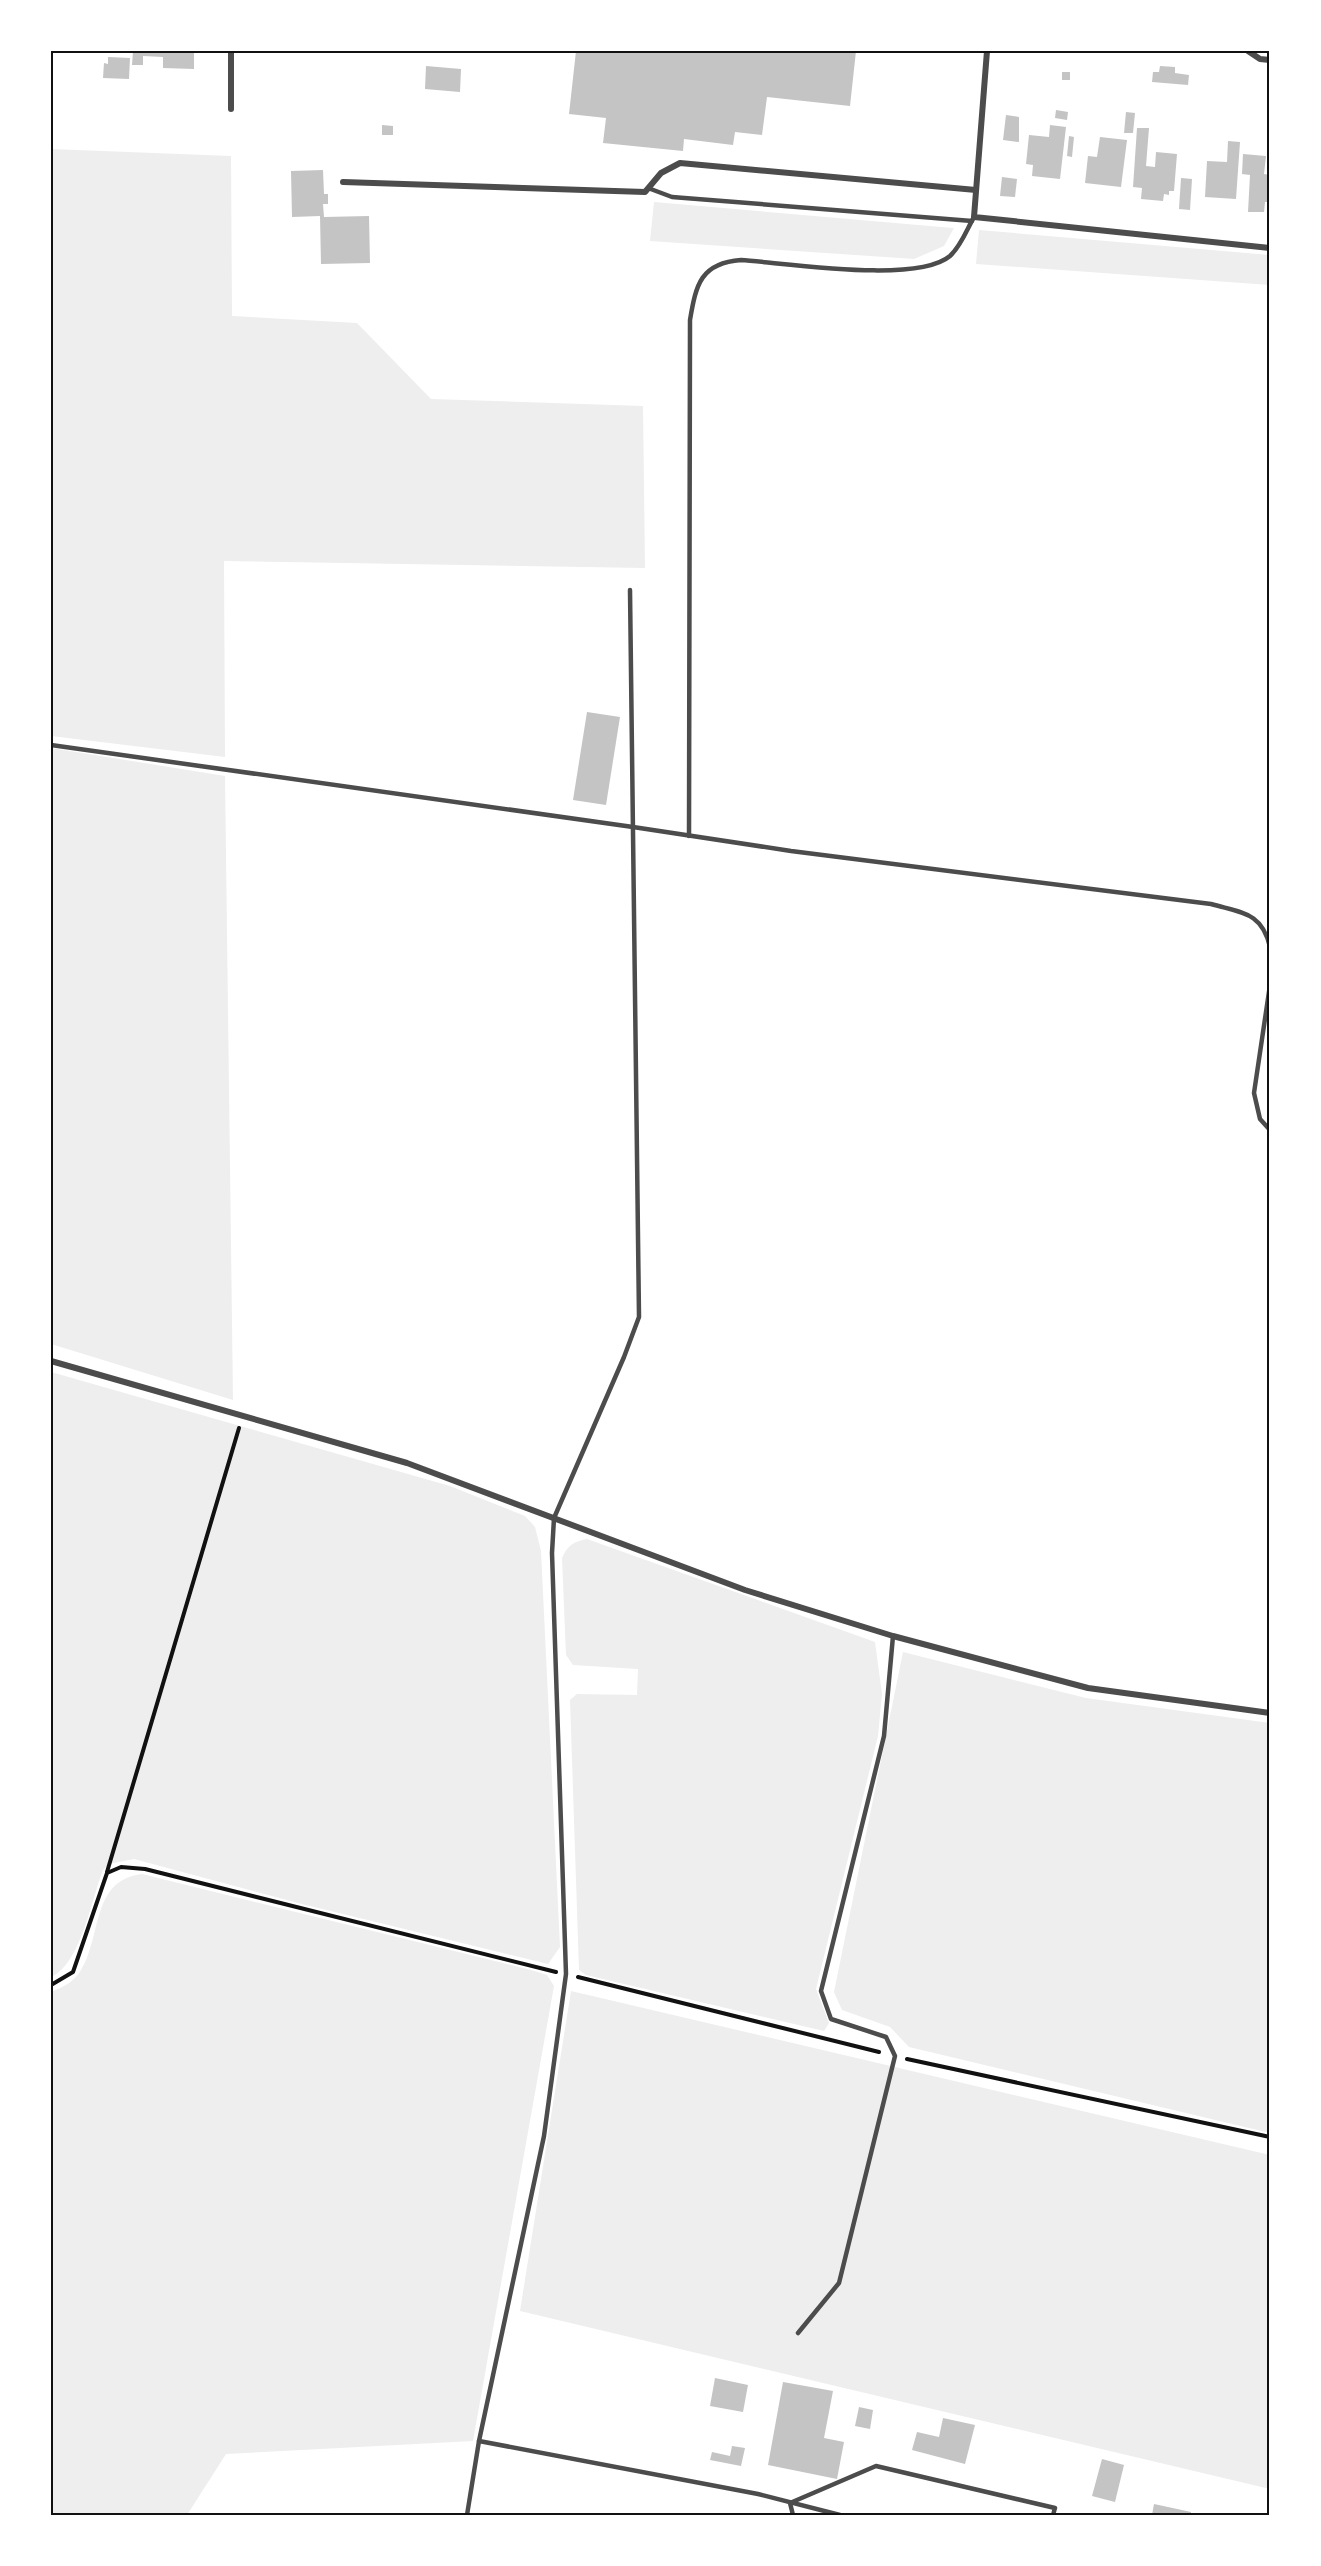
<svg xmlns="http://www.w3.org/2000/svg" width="1321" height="2566" viewBox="0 0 1321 2566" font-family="'Space Grotesk',sans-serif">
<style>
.green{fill:#eee}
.building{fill:#c4c4c4}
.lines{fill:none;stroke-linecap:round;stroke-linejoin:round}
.path{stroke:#111;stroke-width:4}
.service{stroke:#4c4c4c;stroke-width:4.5}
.minor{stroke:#4c4c4c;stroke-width:6}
.neatline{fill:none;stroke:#111;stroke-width:2}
</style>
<rect width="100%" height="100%" fill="#fff"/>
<g class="green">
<path d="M51,149L231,156L232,316L357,323L431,399L643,406L645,568L224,561L225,757L51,736Z"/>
<path d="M654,202L953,228H954L944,246L914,259L650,241Z"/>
<path d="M979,230L1270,255V285L976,264Z"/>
<path d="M51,748L225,776L233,1400L51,1344Z"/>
<path d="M51,1372L450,1486L525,1516L535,1527L541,1551L560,1947L548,1964L302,1904L134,1859L109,1864L103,1870C91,1900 81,1964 51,1977Z"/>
<path d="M587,1539L875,1642L882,1694L878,1736L816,1989L829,2023L824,2031L586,1975L579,1970L570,1700L577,1694L637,1695L638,1669L573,1665L566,1655L562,1558C567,1546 574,1541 587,1539Z"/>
<path d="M903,1652L1086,1698L1270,1723V2133L909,2047L890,2027L842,2010L834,1992Z"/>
<path d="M142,1874L531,1970L547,1975L554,1986L473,2441L226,2454L187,2515H51V1992C63,1987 74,1982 81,1970C102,1936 91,1880 142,1874Z"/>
<path d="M571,1991L1270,2155V2489L520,2311Z"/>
</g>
<g class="building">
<path d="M133,51H194V69L163,68V57L143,56V65H132Z"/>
<path d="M576,51H856L850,106L767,97L762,135L735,132L733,145L684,139L683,151L603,143L606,118L569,114Z"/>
<path d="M108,57L130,58L129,79L103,78L104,63L108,64Z"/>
<path d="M426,66L461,69L460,92L425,89Z"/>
<path d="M1160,66L1175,67V73L1189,75L1188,85L1152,82L1153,72H1159Z"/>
<rect x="1062" y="72" width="8" height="8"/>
<path d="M1056,110L1068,112L1067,120L1055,118Z"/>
<path d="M1126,112L1135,113L1133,133H1124Z"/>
<path d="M1006,115L1019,117V142L1003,140Z"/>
<path d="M382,125L393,126V135H382Z"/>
<path d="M1050,125L1066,127L1060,179L1032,176L1033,165L1026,164L1029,135L1049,137Z"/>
<path d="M1137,128H1149L1146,166L1155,167L1156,152L1177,154L1174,191H1169V195L1164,194L1163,201L1141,199L1142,188L1133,187Z"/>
<path d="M1069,136L1074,137L1072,157L1067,156Z"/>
<path d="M1100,137L1127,140L1121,187L1085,183L1088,156L1097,157Z"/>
<path d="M1228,141L1240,142L1236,199L1205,197L1207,161L1227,162Z"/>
<path d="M1243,154L1266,156L1264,174L1270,175V202H1265L1264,212H1248L1250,175L1242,174Z"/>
<path d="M323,170L324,194H328V204H323L324,217L369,216L370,263L321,264L320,216L292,217L291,171Z"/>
<path d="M1002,177L1017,179L1015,197L1000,196Z"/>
<path d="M1181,178L1192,179L1190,210L1179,209Z"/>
<path d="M587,712L620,717L606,805L573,800Z"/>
<path d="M715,2378L748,2385L743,2412L710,2406Z"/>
<path d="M783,2382L833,2391L824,2438L844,2442L837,2479L768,2465Z"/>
<path d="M859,2407L873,2410L870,2429L855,2426Z"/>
<path d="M943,2418L975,2425L965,2464L912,2450L917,2432L939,2437Z"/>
<path d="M732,2446L745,2448L741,2466L710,2460L712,2452L730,2456Z"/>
<path d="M1102,2459L1124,2465L1115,2502L1092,2496Z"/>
<path d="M1154,2504L1191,2512V2515H1152Z"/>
</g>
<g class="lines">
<g class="path">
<path d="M107,1872L239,1428"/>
<path d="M578,1977L879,2052"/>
<path d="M51,1985L73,1972L107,1873L121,1867L145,1869L556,1972"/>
<path d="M907,2059L1270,2137"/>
</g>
<g class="service">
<path d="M648,188L672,197L972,221"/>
<path d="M51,745L633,827L791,851L1211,904C1242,913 1262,912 1270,947"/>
<path d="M689,836L690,320C696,284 701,263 741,260C786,263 917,284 950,256C961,246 967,229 974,217"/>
<path d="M1270,985L1254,1093L1260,1119L1270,1130"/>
<path d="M798,2333L839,2283L895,2056L886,2037L831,2019L821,1991L884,1736L893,1636"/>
<path d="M479,2441L758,2494L840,2515"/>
<path d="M467,2515L479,2441L544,2136L566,1974L552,1553L554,1518L624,1357L639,1317L630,590"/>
<path d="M793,2515L790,2503L876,2466L1055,2508L1053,2515"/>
</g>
<g class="minor">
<path d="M231,51V109"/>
<path d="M987,51L974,217L1270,248"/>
<path d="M1248,51L1260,59L1270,60"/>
<path d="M343,182L645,192L661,173L680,163L976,190"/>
<path d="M51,1361L407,1463L745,1590L893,1636L1088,1688L1270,1713"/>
</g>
</g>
<rect width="1321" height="2566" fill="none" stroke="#ffffff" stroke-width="105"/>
<rect x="52" y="52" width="1216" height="2462" class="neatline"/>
</svg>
